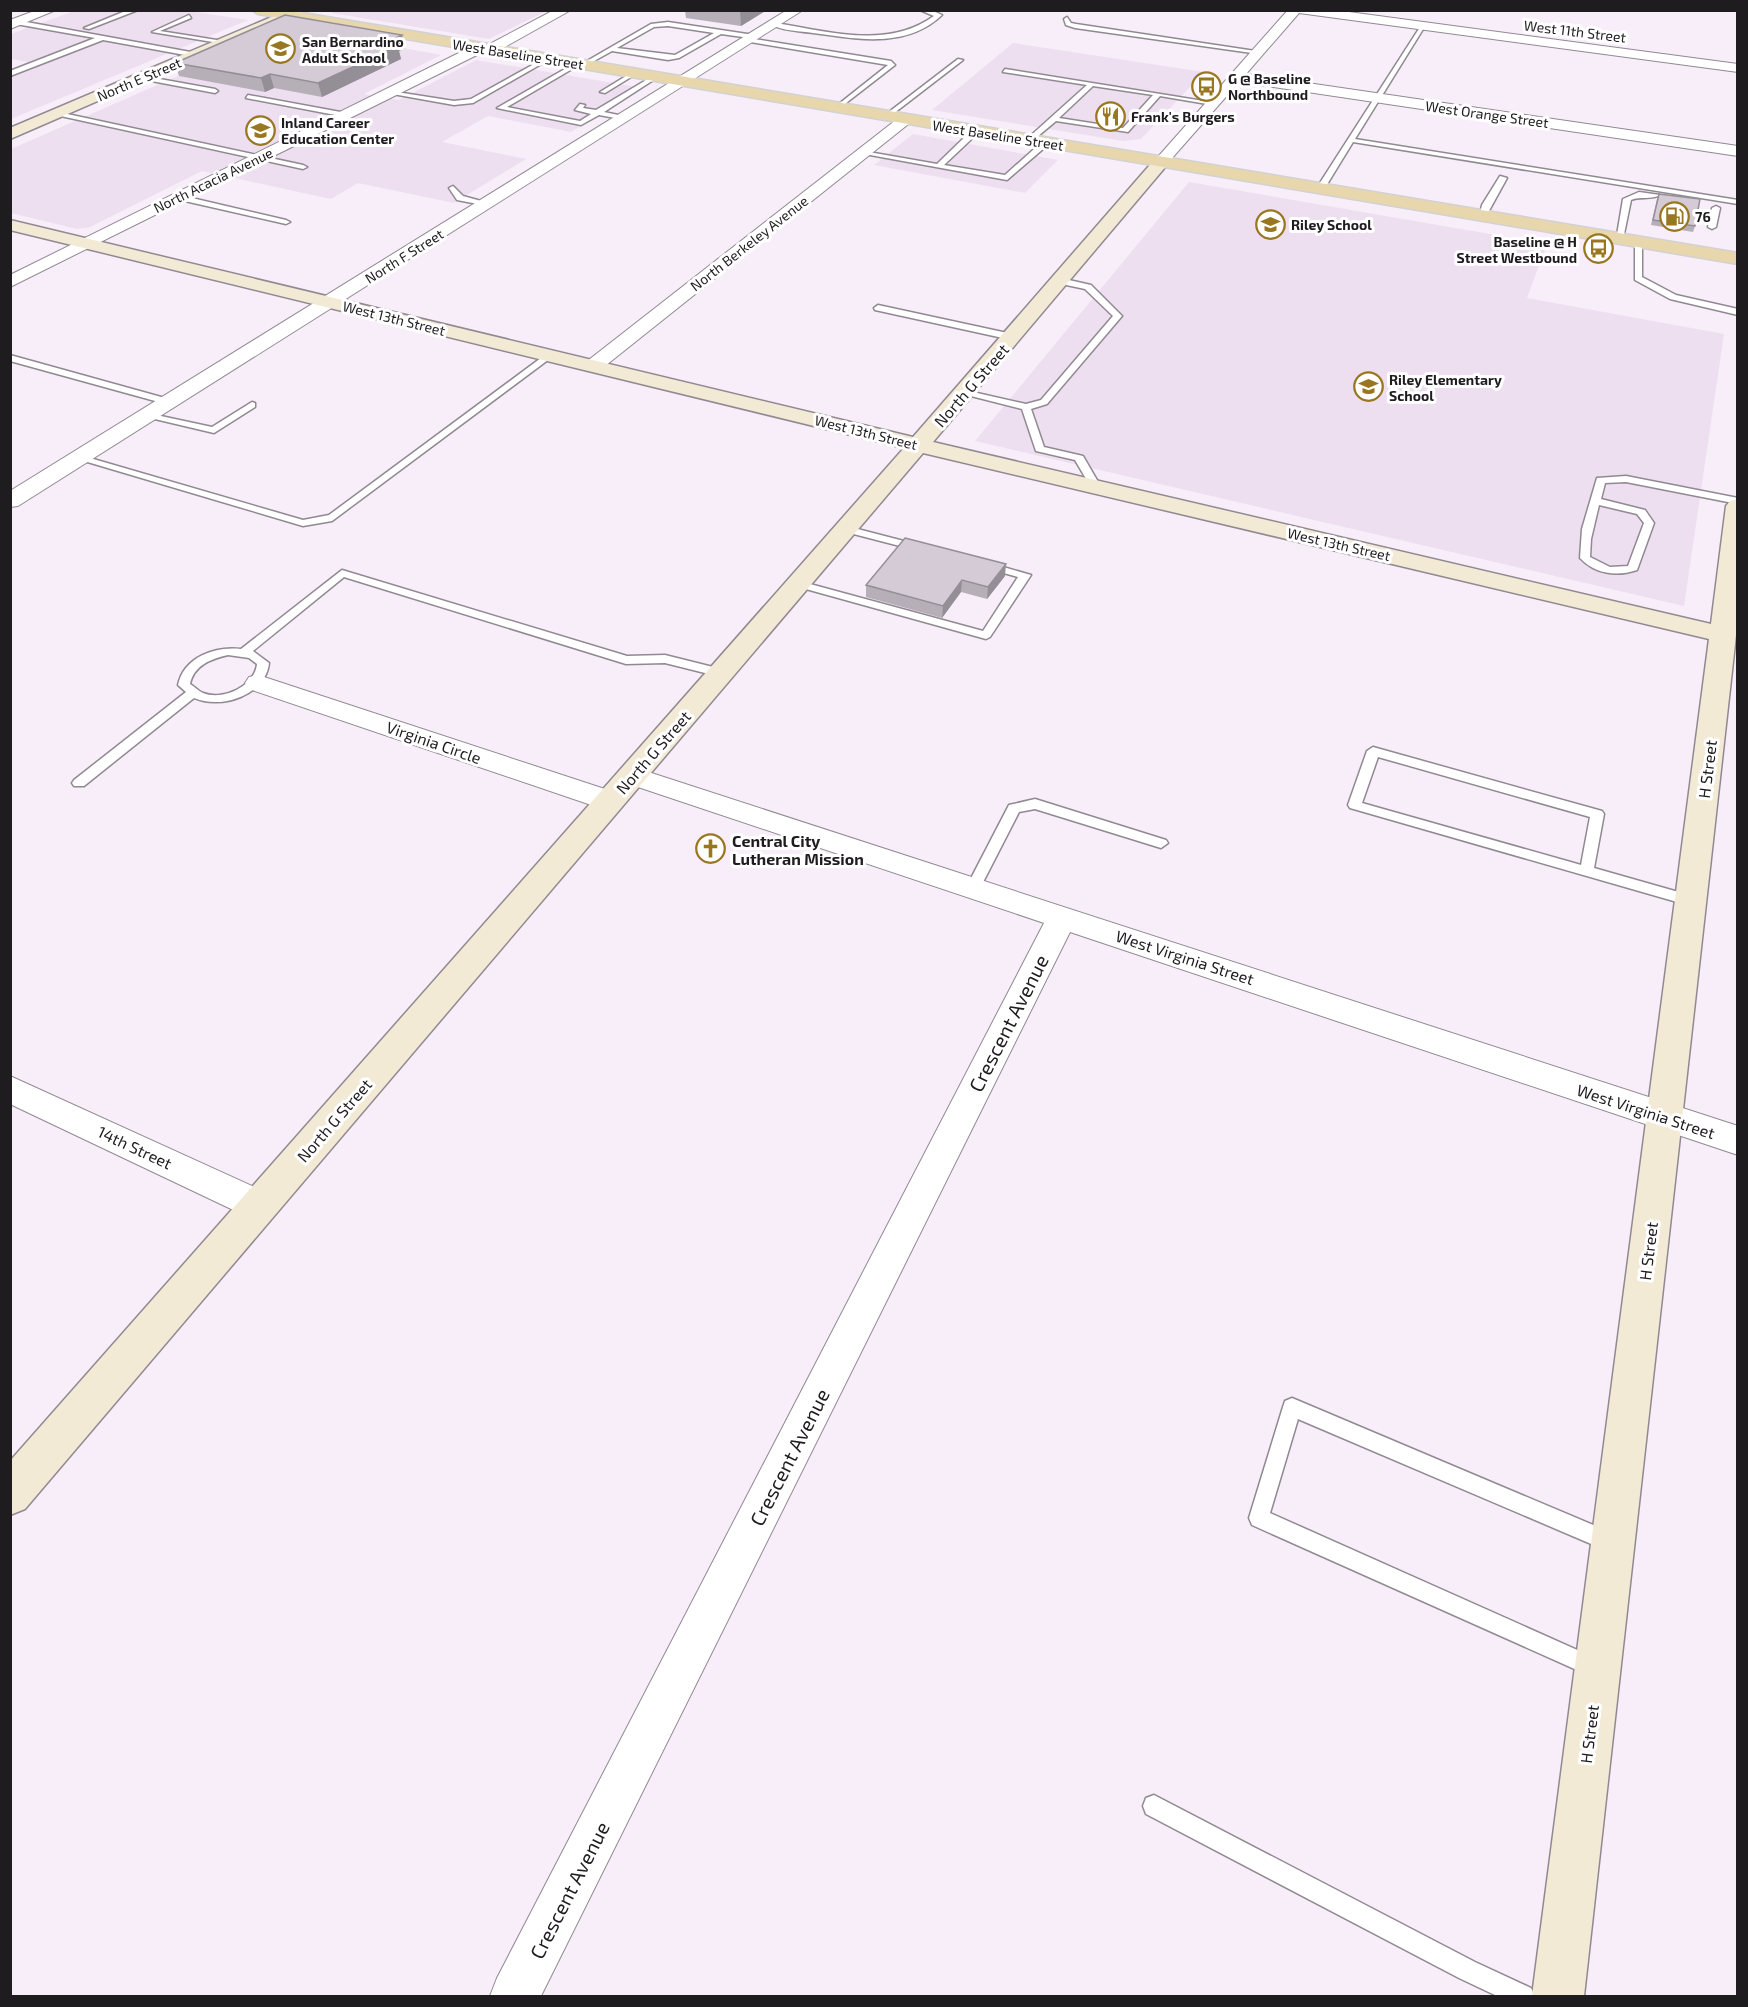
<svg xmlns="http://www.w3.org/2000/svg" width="1748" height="2007" viewBox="0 0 1748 2007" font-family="'Exo 2',sans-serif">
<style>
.built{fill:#eddff0}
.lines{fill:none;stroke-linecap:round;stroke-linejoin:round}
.lane-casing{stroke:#918992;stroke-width:3}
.street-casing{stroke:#918992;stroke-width:2}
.secondary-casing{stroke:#918992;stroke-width:3}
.primary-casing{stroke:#d2d2d2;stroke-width:3}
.lane{fill:#fff;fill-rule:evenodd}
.street{fill:#fff;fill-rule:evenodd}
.secondary{fill:#f3ead6;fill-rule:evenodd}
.primary{fill:#e8d6ad;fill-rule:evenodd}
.wall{fill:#b6afb8}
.shaded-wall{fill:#948e96}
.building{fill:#d4cbd6;stroke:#948e96;stroke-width:1.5}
.labels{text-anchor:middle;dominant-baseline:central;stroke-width:6;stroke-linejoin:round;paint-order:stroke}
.far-street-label{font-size:14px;fill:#1f1c1f;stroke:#fff}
.far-poi-label{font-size:14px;font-weight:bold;fill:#1f1c1f;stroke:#fff;text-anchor:start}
.street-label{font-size:16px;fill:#1f1c1f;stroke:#fff}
.poi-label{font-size:16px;font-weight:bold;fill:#1f1c1f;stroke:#fff;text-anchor:start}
.near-street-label{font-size:20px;fill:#1f1c1f;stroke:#fff}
</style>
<rect width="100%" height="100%" fill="#f7eef9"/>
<g class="built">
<path d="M74,11H189L248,20L11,119L10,70L28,62L11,59V34Z"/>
<path d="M331,11L332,10L547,11L489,39L332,13Z"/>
<path d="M290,27L441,55L364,94L399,100L476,60L643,88L571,132L488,116L442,142L526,159L454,203L358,183L331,199L202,171L90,227L77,229L11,213V149Z"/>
<path d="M1013,43L1204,72L1141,139L1123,141L932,110Z"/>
<path d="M913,134L1058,160L1025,193L874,165Z"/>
<path d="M1189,182L1547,244L1527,298L1724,334L1684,606L975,441Z"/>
</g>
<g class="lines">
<defs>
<g id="lane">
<path d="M128,10H138L89,29L84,28Z"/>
<path d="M920,10H931L942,15C906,49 857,39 813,33C800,31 783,31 772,25L775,23C828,31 887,50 934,16Z"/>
<path d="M189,15L191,18L160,31L223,41L225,44L152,32Z"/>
<path d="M1067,17L1071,23L1076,24L1262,52L1259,54L1075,28L1066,25L1064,19Z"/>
<path d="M10,19L196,53L199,55L196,57L103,40L10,76V71L95,38L10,23Z"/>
<path d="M668,22L754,35L757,37L754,39L891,61L895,65L837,110L835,107L888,65L750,42L747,40L750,38L721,34L679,58L668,60L612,51L585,66L580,65L651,24ZM668,26L714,33L675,55L617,48L654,27Z"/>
<path d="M1422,24L1425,26L1355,139L1738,200V204L1353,142L1323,191H1317L1316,189Z"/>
<path d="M545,58L550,59L473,103L454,105L387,93L390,91L454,101L471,99Z"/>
<path d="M958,59L963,60L889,117H885V115Z"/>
<path d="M577,62L579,65L507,107L580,121L591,114L575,110L580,104L585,105L583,108L596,110L653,76L658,77L604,112L628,117L626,120L599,115L581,125L497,108Z"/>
<path d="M1005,69L1216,103L1213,105L1160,96L1128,132L1056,121L1031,142L1028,138L1087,85L1003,72ZM1093,86L1153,95L1123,128L1059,118Z"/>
<path d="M631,73L636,74L605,93L600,92Z"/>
<path d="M143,76L215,89L218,91L215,93L141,79Z"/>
<path d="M248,95L346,113L349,115L346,117L246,98Z"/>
<path d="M58,112L303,165L307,167L303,169L56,115Z"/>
<path d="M972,130L979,132L944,165L1005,175L1043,141L1050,143L1007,180L859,153L863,151L937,164Z"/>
<path d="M1500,176L1507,178L1485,218H1479L1482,205Z"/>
<path d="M453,186L463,196L492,204L488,206L457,200L449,188Z"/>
<path d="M1639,192L1660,195C1652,200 1640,196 1631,200L1623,239L1616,241L1623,199Z"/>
<path d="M179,195L286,220L290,222L286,224L176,199L175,197Z"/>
<path d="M1716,206L1720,208L1716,227L1712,229L1708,227L1712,208Z"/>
<path d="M1635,241L1642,243V277L1676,295L1738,309V315L1670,299L1635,280Z"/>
<path d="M1060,278L1091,285L1122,316L1047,404L1031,409L1044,447L1083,456L1101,487L1096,490L1092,489L1075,460L1036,451L1022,409L959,393L964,390L1026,404L1041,400L1113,316L1085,289L1057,283V279Z"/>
<path d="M878,305L1012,334L1016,337L1012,340L875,310L874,308Z"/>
<path d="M549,352L554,355L552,357L332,521L303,526L74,458L83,456L303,520L329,515Z"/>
<path d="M10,355L172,400L174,402L166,404L10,361Z"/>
<path d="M252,402L255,403V407L214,433L142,416L147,413L212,427Z"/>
<path d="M1626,476L1738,498V504L1626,482L1605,483L1601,499L1645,510L1654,523L1637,570C1616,577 1595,574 1580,558L1582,529L1597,478ZM1599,505L1637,514L1644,523L1628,566L1610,567L1590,557L1591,539Z"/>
<path d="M846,526L923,546L924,548L919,551L842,531V527Z"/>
<path d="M986,562L1031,575L990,637L986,639L795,586L793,584L799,581L983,631L1018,577L982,567V563Z"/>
<path d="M342,570L627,656L665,655L725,670L727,673L721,677L665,663L626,664L344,577L253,651L269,663C266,695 221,710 194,698L84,786H74L72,783L74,780L186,692L178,685C184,657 215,646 241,649ZM228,655L249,658L257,664C255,686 223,701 203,693C198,691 194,686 190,684C194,665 211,659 228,655Z"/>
<path d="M1373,747L1602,811L1604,814L1594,868L1696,897L1698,901L1691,906L1350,808L1348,805L1367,751ZM1378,757L1590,817L1581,865L1362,803Z"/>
<path d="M1035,799L1166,840L1168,843L1161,848L1035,809L1019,812L978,892H968L966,888L1009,805Z"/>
<path d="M1292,1398L1617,1535L1620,1542L1617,1549L1610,1552L1298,1419L1270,1513L1602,1661L1605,1668L1602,1675L1595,1678L1588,1675L1252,1525L1249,1518L1283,1407L1285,1401Z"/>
<path d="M1154,1795L1475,1962L1531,1988L1535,1996H1497L1459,1978L1146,1814L1143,1806L1146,1798Z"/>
</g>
<g id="street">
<path d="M37,10H56L10,29V20Z"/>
<path d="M554,10H571L494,53L483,52L10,287V275L475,45L486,46Z"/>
<path d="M787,10H803L18,506L10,507V491Z"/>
<path d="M1288,10H1334L1738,64V72L1299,13L1246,74L1738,146V156L1239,82L1166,165H1156L1153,162L1156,159Z"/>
<path d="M906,115L911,116L913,119L911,122L600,370H586L583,366L586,362L901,116Z"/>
<path d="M258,675L620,794L624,801L620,808L610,810L600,808L249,689L245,683L249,677Z"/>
<path d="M633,767L1738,1126V1155L1070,932L541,1996H490L497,1978L1044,923L623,782L619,776L623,770Z"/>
<path d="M10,1076L272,1195L278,1206L272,1217L260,1221L248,1217L10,1104Z"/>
</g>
<g id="secondary">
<path d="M288,10H307L10,139V128Z"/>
<path d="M1161,157L1167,159L1169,162L1167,165L933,442L1711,624L1726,506L1730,501L1738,499L1736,635L1584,1996H1532L1709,639L923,453L25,1509L10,1515V1461L904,448L10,230V220L913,437L1155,159Z"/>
</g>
<path id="primary" d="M252,10H285L1738,253V264L258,14Z"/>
</defs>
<use href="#lane" class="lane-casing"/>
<use href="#street" class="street-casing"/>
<use href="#secondary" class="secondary-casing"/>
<use href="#primary" class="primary-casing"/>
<use href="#lane" class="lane"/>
<use href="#street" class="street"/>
<use href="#secondary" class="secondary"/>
<use href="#primary" class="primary"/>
</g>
<g class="wall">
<path d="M685,10H767L741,26L686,18Z"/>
<path d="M405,48L399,51L401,59L322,97L274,88L265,92L179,76L175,63Z"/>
<path d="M1659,194L1695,226L1693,232L1651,225L1657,199Z"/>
<path d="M1005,576L987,599L961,592L942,618L866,597V585Z"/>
</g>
<g class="shaded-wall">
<path d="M740,10H767L741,26Z"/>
<path d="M402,35L405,48L399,51L401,59L322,97L318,83L384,44Z"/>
<path d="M270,74L274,88L265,92L261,78Z"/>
<path d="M1006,564L1005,576L987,599L988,587Z"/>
<path d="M962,580L961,592L942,618L943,606Z"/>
</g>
<g class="building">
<path d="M285,15L402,35L384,44L398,46L318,83L270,74L261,78L175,63Z"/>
<path d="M1659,194L1700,199L1695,226L1653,220Z"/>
<path d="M905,538L1006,564L988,587L962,580L943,606L866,585Z"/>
</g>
<defs>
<symbol id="school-ring" viewBox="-11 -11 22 22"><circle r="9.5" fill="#fff" stroke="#997721" stroke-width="1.5"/><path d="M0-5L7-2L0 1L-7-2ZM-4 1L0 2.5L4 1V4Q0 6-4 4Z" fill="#997721"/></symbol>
<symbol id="bus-ring" viewBox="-11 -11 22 22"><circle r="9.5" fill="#fff" stroke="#997721" stroke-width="1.5"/><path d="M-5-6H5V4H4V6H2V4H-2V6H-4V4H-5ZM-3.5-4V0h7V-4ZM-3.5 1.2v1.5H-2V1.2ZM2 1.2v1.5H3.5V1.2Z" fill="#997721"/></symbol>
<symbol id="restaurant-ring" viewBox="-11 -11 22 22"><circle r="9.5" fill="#fff" stroke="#997721" stroke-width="1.5"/><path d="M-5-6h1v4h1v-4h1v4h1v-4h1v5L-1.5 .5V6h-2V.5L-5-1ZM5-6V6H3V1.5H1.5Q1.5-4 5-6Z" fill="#997721"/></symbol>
<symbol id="fuel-ring" viewBox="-11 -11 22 22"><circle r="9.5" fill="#fff" stroke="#997721" stroke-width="1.5"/><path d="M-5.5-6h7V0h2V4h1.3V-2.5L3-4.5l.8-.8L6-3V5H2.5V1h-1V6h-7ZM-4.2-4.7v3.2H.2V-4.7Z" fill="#997721"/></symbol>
<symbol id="church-ring" viewBox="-11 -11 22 22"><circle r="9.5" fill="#fff" stroke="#997721" stroke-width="1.5"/><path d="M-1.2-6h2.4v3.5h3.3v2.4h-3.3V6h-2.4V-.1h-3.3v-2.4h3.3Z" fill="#997721"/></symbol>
</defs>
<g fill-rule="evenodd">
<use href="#school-ring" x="264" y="32" width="33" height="33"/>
<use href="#bus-ring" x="1190" y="70" width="33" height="33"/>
<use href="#restaurant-ring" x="1094" y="100" width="33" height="33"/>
<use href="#school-ring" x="244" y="114" width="33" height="33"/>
<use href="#fuel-ring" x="1658" y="200" width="33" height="33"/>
<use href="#school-ring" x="1254" y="208" width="33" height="33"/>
<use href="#bus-ring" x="1582" y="232" width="33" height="33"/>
<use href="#school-ring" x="1352" y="370" width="33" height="33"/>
<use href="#church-ring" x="694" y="832" width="33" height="33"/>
</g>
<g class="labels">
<g class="far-street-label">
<text transform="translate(1575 31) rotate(7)">West 11th Street</text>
<text transform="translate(518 54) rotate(9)">West Baseline Street</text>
<text transform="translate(139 79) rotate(-23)">North E Street</text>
<text transform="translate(1487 114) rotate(8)">West Orange Street</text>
<text transform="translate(998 135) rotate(9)">West Baseline Street</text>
<text transform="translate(213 180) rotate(-26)">North Acacia Avenue</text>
<text transform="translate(749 243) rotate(-38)">North Berkeley Avenue</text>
<text transform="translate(404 256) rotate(-32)">North F Street</text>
<text transform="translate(394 318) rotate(14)">West 13th Street</text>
<text transform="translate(866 432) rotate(14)">West 13th Street</text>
<text transform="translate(1339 544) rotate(13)">West 13th Street</text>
</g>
<g class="far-poi-label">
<text x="302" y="41">San Bernardino<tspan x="302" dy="16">Adult School</tspan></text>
<text x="1228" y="78">G @ Baseline<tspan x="1228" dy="16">Northbound</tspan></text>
<text x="1131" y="116">Frank's Burgers</text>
<text x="281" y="122">Inland Career<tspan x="281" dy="16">Education Center</tspan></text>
<text x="1695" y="216">76</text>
<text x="1291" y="224">Riley School</text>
<text x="1577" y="241" text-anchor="end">Baseline @ H<tspan x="1577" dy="16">Street Westbound</tspan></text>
<text x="1389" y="379">Riley Elementary<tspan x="1389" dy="16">School</tspan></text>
</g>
<g class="street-label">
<text transform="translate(971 385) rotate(-49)">North G Street</text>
<text transform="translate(434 742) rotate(19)">Virginia Circle</text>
<text transform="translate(653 752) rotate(-49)">North G Street</text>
<text transform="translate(1707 769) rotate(-83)">H Street</text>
<text transform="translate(1185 957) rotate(18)">West Virginia Street</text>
<text transform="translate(1646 1111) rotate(18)">West Virginia Street</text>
<text transform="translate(334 1120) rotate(-49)">North G Street</text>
<text transform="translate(135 1147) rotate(25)">14th Street</text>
<text transform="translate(1648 1251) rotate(-83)">H Street</text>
<text transform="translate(1589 1734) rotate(-83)">H Street</text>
</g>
<g class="poi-label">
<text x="732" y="840">Central City<tspan x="732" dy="18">Lutheran Mission</tspan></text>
</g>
<g class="near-street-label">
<text transform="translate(1008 1023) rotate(-63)">Crescent Avenue</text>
<text transform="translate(789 1457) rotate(-63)">Crescent Avenue</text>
<text transform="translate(569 1890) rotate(-63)">Crescent Avenue</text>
</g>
</g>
<rect width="1748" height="2007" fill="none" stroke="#1f1c1f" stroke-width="24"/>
</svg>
